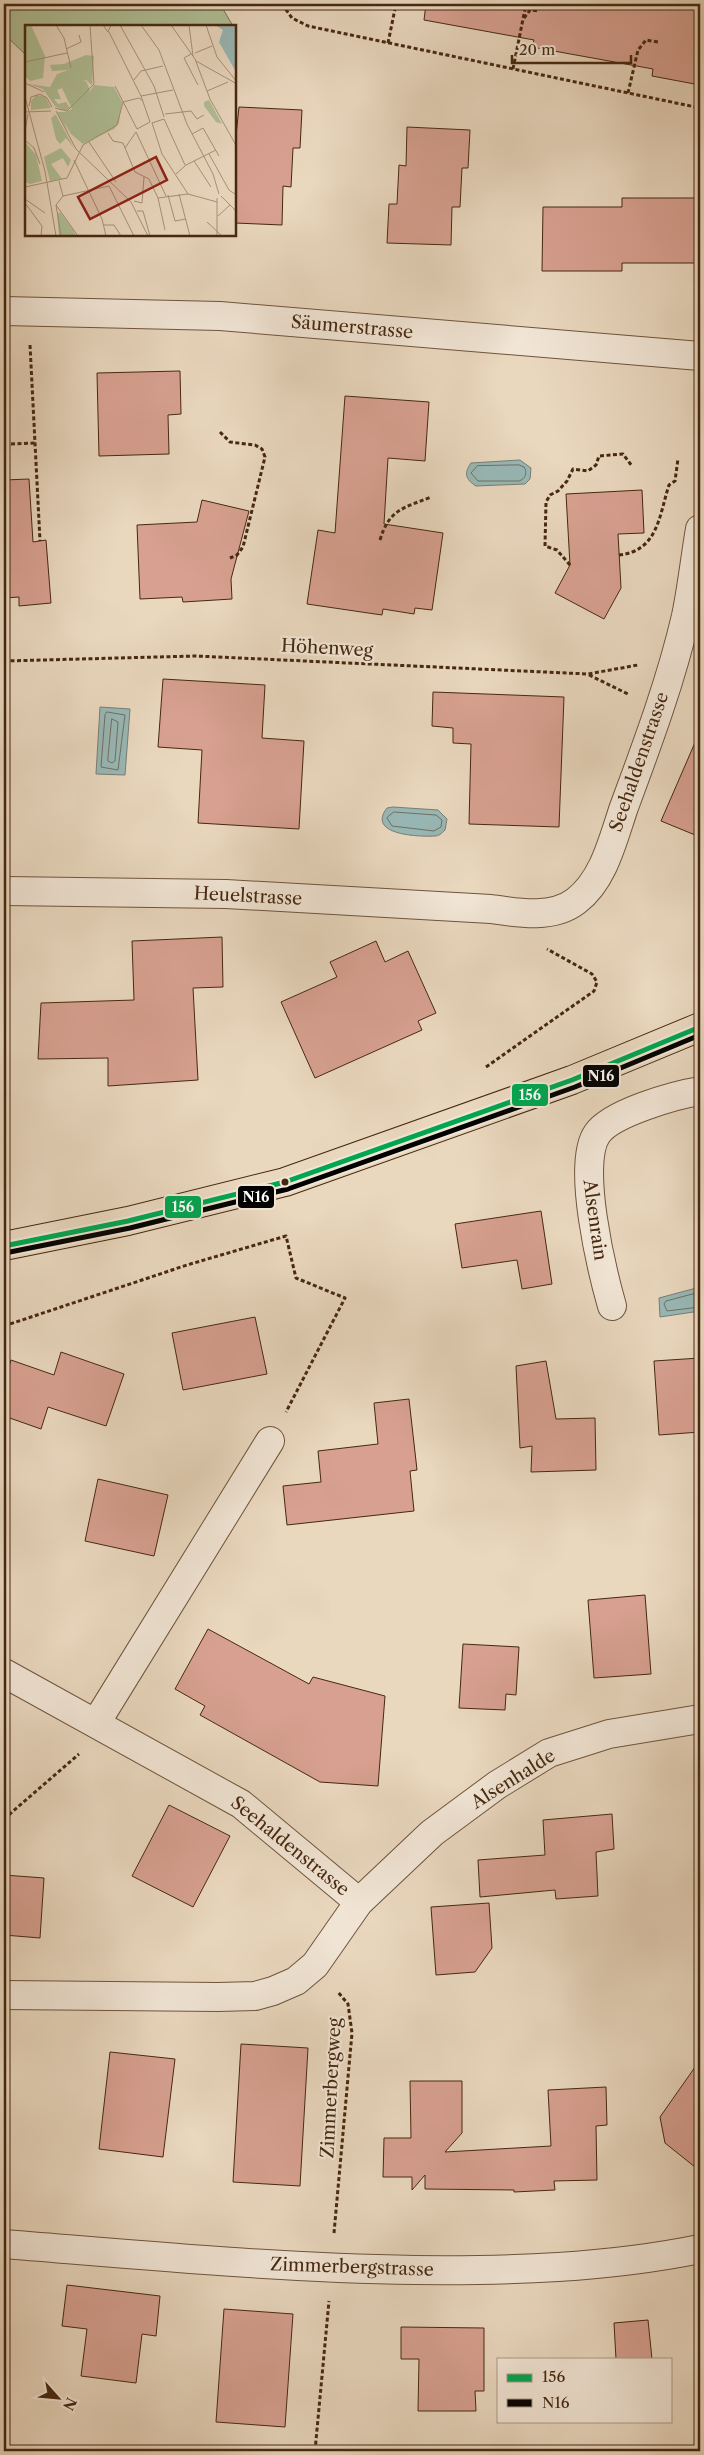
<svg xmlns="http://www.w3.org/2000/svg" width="704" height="2455" viewBox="0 0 704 2455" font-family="'Libre Caslon Text',serif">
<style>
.green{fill:#b0bf96;stroke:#7b7453}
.water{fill:#98b8b6;stroke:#777e74}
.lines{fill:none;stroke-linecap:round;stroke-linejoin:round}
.shore{stroke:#6f7063;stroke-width:1}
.building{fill:#d7a090;stroke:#462810}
.minor-casing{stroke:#6f543c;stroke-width:30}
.major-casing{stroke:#462810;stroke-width:30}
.path{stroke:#462810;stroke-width:3;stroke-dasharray:4 2.5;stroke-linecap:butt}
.minor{stroke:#f1e5d5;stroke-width:28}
.major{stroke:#e9d7be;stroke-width:28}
.bus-1-casing{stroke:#f1e5d5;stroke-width:9}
.bus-2-casing{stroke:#f1e5d5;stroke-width:9}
.bus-1{stroke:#00a651;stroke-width:5}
.bus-2{stroke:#000;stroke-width:5}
.bus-dot{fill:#462810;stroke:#f1e5d5;stroke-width:2}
.labels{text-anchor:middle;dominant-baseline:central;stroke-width:4.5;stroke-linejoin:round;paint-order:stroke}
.street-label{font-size:18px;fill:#462810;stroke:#f1e5d5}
.inset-road{fill:none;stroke:#a89178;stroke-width:1}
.view{fill:#8f2418;fill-opacity:0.15;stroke:#8f2418;stroke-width:2.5}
.inset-edge{fill:none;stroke:#462810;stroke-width:2.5}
.line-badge{stroke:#f1e5d5;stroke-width:2}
.badge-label{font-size:14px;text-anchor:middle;font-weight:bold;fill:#fff}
</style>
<rect width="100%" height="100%" fill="#e9d7be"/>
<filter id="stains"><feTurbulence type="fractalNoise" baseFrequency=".004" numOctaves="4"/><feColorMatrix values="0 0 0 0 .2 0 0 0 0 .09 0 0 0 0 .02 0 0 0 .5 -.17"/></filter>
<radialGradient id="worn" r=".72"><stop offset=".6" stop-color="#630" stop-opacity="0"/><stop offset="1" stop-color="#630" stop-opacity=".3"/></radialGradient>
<path class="green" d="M4,4H220L233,26H26V55L4,34Z"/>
<g class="water">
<path d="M520,460L531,468L530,479L525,484L476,486C465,479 464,473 471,463Z"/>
<path d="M100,707L130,709L125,775L96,774Z"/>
<path d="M393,807L438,810L447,819L445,830C442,833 439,836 435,836C419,837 366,835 387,808Z"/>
<path d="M700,1287V1311L660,1317L659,1298Z"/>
</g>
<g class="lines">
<g class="shore">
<path d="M519,465L524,467C528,473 525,479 519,481H478L471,473L477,466Z"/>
<path d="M107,712L125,715L118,770L101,767L105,715Z"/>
<path d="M112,719L118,722L115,761L112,763L108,761Z"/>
<path d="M394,812L436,815L442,820L441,827L434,831L392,826L387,818Z"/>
<path d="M700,1292L666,1301L664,1304L667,1311L700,1307"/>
</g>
</g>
<g class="building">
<path d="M426,4H681L700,7V85L652,76L653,69L532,47L534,40L424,20Z"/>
<path d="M239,107L302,110L300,148H293L291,187L283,186L282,225L235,223V145Z"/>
<path d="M407,127L470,130L468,168H462L460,207H452L451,245L387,243L389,204H397L399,165L406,166Z"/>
<path d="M622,198H700V263H622V271H542L543,207H622Z"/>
<path d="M180,371L181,414L168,415L169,454L99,456L97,373Z"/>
<path d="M345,396L429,402L425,461L388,458L384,524L443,533L432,610L415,608L414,614L383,609L382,615L307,604L318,530L335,533Z"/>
<path d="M29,479L33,542L46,540L51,603L19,606V597L4,598V480Z"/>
<path d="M642,490L644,533L618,534L621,588L604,619L555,593L570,565L566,494Z"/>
<path d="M202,500L249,511L231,579L232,599L183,602L182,597L140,599L137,525L197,522Z"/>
<path d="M163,679L265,685L262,738L304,741L299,829L198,823L202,750L158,747Z"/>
<path d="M433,692L564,697L559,827L469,824L471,744L453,743V728L432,726Z"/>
<path d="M700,731V837L661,821Z"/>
<path d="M222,937L223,987L193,988L198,1080L108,1086V1058L38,1059L41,1003L134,1000L132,941Z"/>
<path d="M376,941L385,962L408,951L436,1013L418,1021L422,1030L315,1078L281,1002L337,977L330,962Z"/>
<path d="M541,1211L552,1284L522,1289L517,1260L462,1268L455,1224Z"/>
<path d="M255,1317L267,1374L183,1390L172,1333Z"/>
<path d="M61,1352L124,1374L106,1426L48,1407L41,1429L4,1416V1382L11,1360L54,1375Z"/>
<path d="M700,1358V1432L659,1435L654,1361Z"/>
<path d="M546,1361L556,1419L595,1418L596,1470L531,1472L532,1446L520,1448L516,1366Z"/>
<path d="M409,1399L417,1470L410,1471L414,1511L287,1525L283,1486L321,1482L318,1451L378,1444L374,1403Z"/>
<path d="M98,1479L168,1495L154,1556L85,1541Z"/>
<path d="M645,1595L651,1674L594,1678L588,1600Z"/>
<path d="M208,1629L309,1684L313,1677L385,1696L378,1786L320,1782L200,1715L205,1706L175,1689Z"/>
<path d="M463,1644L519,1647L516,1695L506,1694L505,1710L459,1708Z"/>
<path d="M169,1805L230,1836L193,1907L132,1876Z"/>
<path d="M612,1814L614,1849L596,1852L598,1896L556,1899L555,1890L480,1897L478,1860L545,1855L543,1820Z"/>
<path d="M4,1875L44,1878L40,1938L4,1935Z"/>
<path d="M489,1903L492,1948L475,1972L436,1975L431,1907Z"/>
<path d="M241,2044L308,2048L300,2186L233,2182Z"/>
<path d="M110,2052L175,2059L163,2157L99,2149Z"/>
<path d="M700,2060V2171L665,2143L660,2117Z"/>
<path d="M410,2081H462V2133L445,2152L551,2146L548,2090L606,2087L607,2125L596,2126L597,2180L554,2181L555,2190L514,2192V2190L425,2189V2175L412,2190V2177H383L384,2138H411Z"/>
<path d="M67,2285L160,2296L156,2336L142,2334L136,2383L81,2376L87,2329L62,2326Z"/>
<path d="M224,2309L293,2314L285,2427L216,2422Z"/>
<path d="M648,2320L652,2359H616L614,2323Z"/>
<path d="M401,2327L484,2328V2391H475L476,2411H418L419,2359H401Z"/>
</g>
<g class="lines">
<defs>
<g id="minor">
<path d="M4,311L220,316L700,356"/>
<path d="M4,891L226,894L491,909C518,913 553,919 576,901C604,880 613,839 624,807C647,745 671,681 686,616C692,587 695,558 700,529"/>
<path d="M612,1306C602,1271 576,1164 597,1134C611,1113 675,1095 700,1091"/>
<path d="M4,1673L241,1804L359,1902"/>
<path d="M96,1723L270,1441"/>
<path d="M4,1995L218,1997L255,1996L273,1991L296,1981L315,1965L359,1902L432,1833L497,1785L549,1753L609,1734L700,1719"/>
<path d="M4,2244C141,2255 277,2268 415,2270C510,2271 606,2268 700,2249"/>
</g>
<path id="major" d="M4,1246L128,1221L285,1182L572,1080L700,1027"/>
</defs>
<use href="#minor" class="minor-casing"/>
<use href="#major" class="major-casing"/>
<g class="path">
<path d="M282,4L292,18L308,26L700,108"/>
<path d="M524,18L530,10L539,11"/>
<path d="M388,43L396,4"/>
<path d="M513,69L526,4"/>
<path d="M628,93L638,50L646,40L658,42"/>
<path d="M30,345L40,541"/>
<path d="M220,432L230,442L255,445L262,449L265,457L243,547L237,555L230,558"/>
<path d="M11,444L35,443"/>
<path d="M380,540C389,509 404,508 431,497"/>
<path d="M619,555C658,551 659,516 669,485L675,481L678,459"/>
<path d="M570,565L557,550L545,546L546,502L550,495L558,491L567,481L573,469L588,471L596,465L599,456L623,454L632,466"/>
<path d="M4,661L196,656L588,674L638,665"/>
<path d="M589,675L628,694"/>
<path d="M486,1067L594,991L597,982L592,974L547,949"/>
<path d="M4,1326L187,1265L286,1236L296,1278L345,1298L286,1412"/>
<path d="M4,1819L79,1754"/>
<path d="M334,2233L352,2033L348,2004L338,1992"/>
<path d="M315,2451L329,2301"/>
</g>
<use href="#minor" class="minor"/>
<use href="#major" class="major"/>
<defs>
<path id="bus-1" d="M4,1246L128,1221L285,1182L572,1080L700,1027"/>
<path id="bus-2" d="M5,1253L130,1228L288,1189L575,1087L700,1035"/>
</defs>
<use href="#bus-1" class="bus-1-casing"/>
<use href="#bus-2" class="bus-2-casing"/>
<use href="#bus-1" class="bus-1"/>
<use href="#bus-2" class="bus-2"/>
</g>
<circle class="bus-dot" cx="285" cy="1182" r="4.5"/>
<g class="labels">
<g class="street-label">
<text transform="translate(352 327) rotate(5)">Säumerstrasse</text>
<text transform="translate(327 648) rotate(3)">Höhenweg</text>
<text transform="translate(639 762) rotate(-71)">Seehaldenstrasse</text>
<text transform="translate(248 896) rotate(3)">Heuelstrasse</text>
<text transform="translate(595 1220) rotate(82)">Alsenrain</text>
<text transform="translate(513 1779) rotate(-32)">Alsenhalde</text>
<text transform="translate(290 1846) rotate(39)">Seehaldenstrasse</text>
<text transform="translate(331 2088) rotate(-87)">Zimmerbergweg</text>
<text transform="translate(352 2267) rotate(2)">Zimmerbergstrasse</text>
</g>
</g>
<g transform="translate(25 25)">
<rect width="211" height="211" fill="#e9d7be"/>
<path d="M0,0H6L20,31L18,53L5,56L0,51ZM61,30L69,31L67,60L61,55L58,56H61L65,65L62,68L66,65L69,60L89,62L97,77L94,98L89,104L58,119L46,109L39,97L44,109L32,87H40L47,84L37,63L32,65L36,74H29L33,79L41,77L45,83L40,86L30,81L18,64L3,59L25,62L32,49L43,45L27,46L25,40L39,39ZM11,70L20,71L26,83L6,85V76ZM184,75L196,97L197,99L191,97L179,81V77ZM24,87L31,90L49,123L41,113L35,119L31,114L26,93L30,90ZM0,117L11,130L17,156L5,159L0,157ZM36,123L46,135L43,142L38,133L26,139L37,154L25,156L19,132ZM35,187L49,206L51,211H34L32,189Z" fill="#b0bf96"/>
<path d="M190,0H211V47L194,17L198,5Z" fill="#98b8b6"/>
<path class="inset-road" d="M31,0L39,13L46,43M78,0L83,7L86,0M95,0L129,61L139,92M116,0L134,25L162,99L188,149L194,169M146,0L170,34L185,74L212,122M164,0L168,31M181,0L192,32L212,57M84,7L116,71L125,97L112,104L90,61M41,24L56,17L54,10M170,28L187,21M166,29L159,33L173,60M171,36L212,59M0,37L42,28M109,55L116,46L138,41M0,58L19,67M182,66L203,57M116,71L148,65M0,72L20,146L31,211M98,77L114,73L118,76M4,81L6,72L15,69L22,73L27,82M30,83L42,86L69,59L65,0M31,86L51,124L106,177L123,211M0,87L26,86M140,89L166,86L172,94L179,90M0,106L3,89M83,108L88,116L98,118L110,147L124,154L133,173L140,205M167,109L178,103L194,131M0,115L9,123L15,139M64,117L91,157M100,123L111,107L141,171M184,129L204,165L210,169M49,135L77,194L81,211M169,136L186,162M160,140L139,94L127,98L137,129L163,169M151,149L161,140L191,125M34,156L38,171M0,162L42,153L58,120L92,100L98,77M154,169L165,211M143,170L150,196L161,194M196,171L212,187M133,173L163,169L192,177M0,174L20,188M109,176L117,178L119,152M0,178L17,201L16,211M31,180L38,171L84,161L109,211M31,180L53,211M31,180L36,211M112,186H118L125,211M193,191L205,180M182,197L197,211M79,200H89L96,211M192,211V173"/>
<path class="view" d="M131,132L142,155L65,194L53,172Z"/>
<rect width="211" height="211" class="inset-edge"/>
</g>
<g class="line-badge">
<rect x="582" y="1064" width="38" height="24" rx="5" fill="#000"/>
<rect x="511" y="1083" width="38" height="24" rx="5" fill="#00a651"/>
<rect x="237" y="1185" width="38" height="24" rx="5" fill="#000"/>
<rect x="164" y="1195" width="38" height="24" rx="5" fill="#00a651"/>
</g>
<g class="badge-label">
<text x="601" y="1081">N16</text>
<text x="530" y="1100">156</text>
<text x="256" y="1202">N16</text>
<text x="183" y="1212">156</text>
</g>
<rect width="704" height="2455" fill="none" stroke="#e9d7be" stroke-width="20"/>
<rect x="5" y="5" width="694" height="2445" fill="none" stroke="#462810" stroke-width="2.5"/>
<rect x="10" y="10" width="684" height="2435" fill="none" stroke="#462810"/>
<rect x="497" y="2358" width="175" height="65" fill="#f1e5d5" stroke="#ad9986"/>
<rect x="507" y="2374" width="25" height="8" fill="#00a651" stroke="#ad9986"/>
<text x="542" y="2382" font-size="15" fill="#462810">156</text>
<rect x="507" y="2399" width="25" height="8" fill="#000000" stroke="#ad9986"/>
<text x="542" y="2408" font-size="15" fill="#462810">N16</text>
<g transform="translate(58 2398) rotate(117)" stroke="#f1e5d5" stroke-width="4" paint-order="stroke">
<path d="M0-4L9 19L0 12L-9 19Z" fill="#462810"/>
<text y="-8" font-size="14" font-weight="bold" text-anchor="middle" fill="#462810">N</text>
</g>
<path d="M512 55v8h119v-8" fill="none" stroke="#462810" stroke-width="2.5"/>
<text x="519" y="55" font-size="15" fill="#462810" stroke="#f1e5d5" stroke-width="4" paint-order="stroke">20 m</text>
<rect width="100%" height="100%" filter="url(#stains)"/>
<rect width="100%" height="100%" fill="url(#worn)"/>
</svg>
